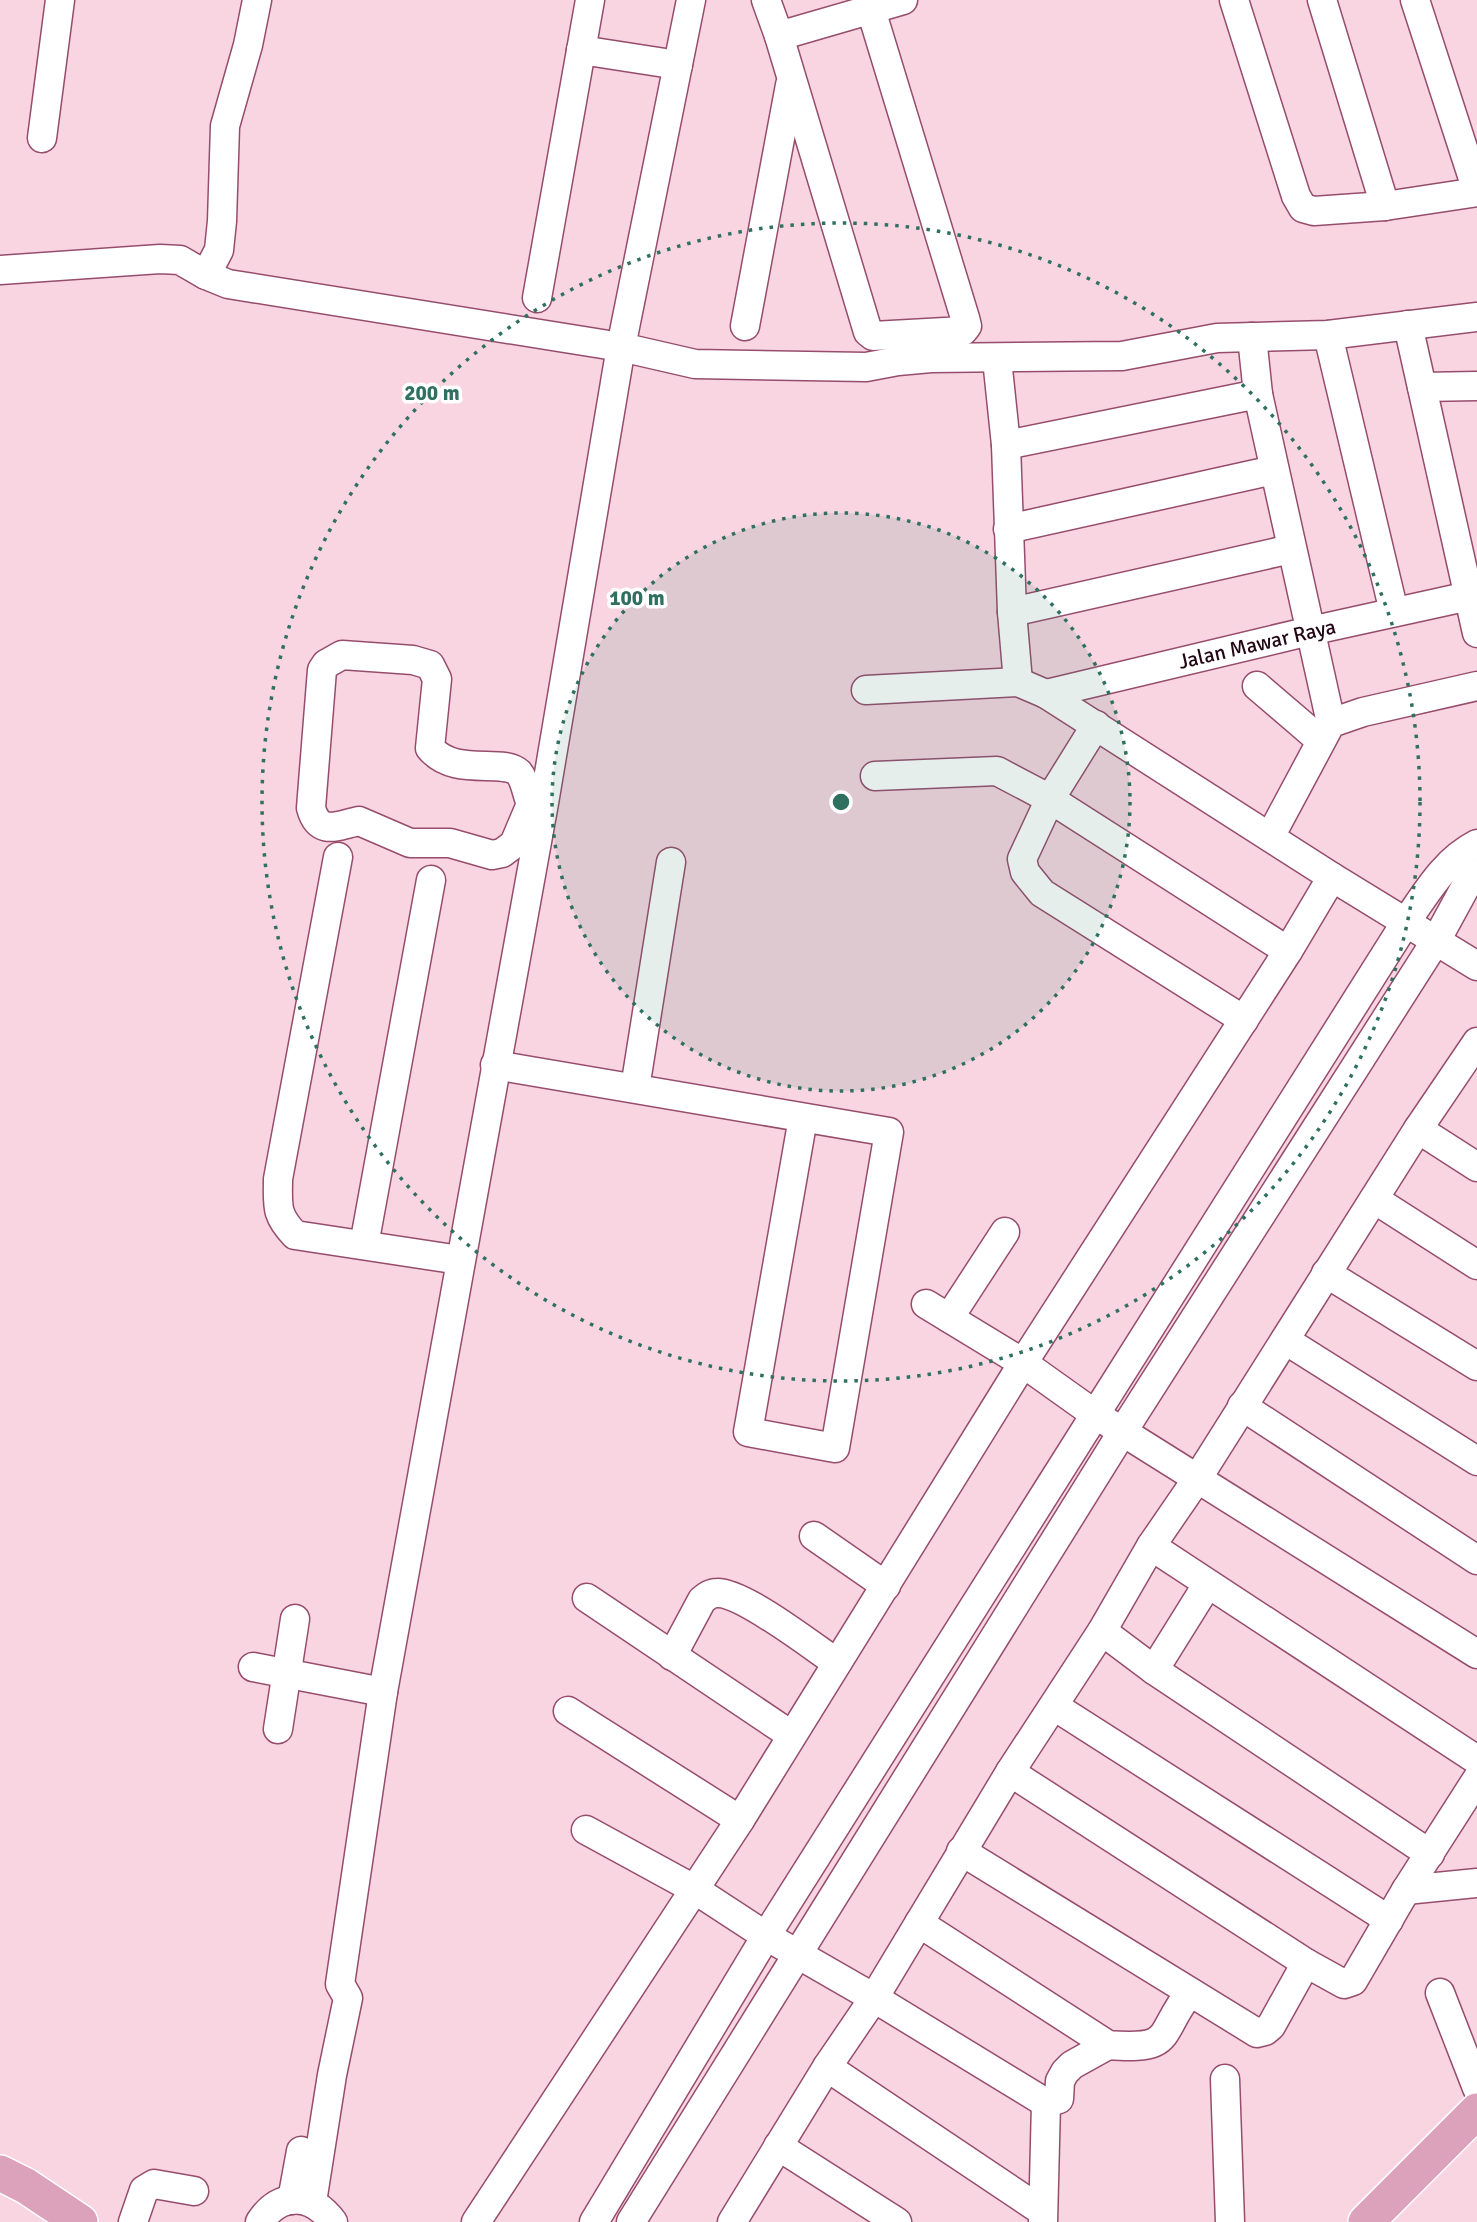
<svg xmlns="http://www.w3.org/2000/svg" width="1477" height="2222" viewBox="0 0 1477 2222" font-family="Signika,sans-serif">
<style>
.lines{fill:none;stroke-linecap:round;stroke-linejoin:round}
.minor-casing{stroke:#964d6c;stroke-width:31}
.major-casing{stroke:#fff;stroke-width:38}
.minor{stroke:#fff;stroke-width:28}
.major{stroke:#dda2bb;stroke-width:35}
.ring{fill:none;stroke:#2f7060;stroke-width:3.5;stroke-dasharray:3.5 7}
.labels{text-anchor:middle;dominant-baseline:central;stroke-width:7;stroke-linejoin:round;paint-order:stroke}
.street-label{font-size:21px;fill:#220613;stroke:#fff}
.centre{fill:#2f7060;stroke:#fff;stroke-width:3.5}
.ring-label{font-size:21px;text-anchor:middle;font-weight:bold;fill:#2f7060;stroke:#fff;stroke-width:7;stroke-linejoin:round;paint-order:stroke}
</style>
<rect width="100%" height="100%" fill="#f8d5e1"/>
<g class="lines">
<defs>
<g id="minor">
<path d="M766,0L779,36L903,0"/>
<path d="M1234,0L1296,196L1303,208L1314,211L1385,206"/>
<path d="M1322,0L1385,206L1477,192"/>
<path d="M1415,0L1477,191"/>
<path d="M779,36L868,332L873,336L963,331L967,326L965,318L868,0"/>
<path d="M581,50L678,65"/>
<path d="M42,138L60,0"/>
<path d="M0,270L160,259L180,260L206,275L228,284L621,347L695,364L866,367L898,361L931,358L1122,356L1217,338L1328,335L1477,317"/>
<path d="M206,275L219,250L222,221L225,126L248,45L257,0"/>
<path d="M537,298L590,0"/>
<path d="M1408,325L1477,633"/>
<path d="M745,326L790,85"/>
<path d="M1328,335L1394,612"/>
<path d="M1252,337L1258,394"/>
<path d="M997,359L1006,445L1012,612L1018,682"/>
<path d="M1422,387L1477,386"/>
<path d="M1006,445L1258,394L1331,723"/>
<path d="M1008,529L1274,470"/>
<path d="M1012,612L1291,549"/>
<path d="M342,655L413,660L430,665L437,679L430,748C455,778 503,757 519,773C525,780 527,795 531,804L514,844L502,853L492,855L450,843H410L359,821C338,825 319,837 311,808L322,670L326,664Z"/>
<path d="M1257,686L1320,740"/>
<path d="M866,690L1018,682L1046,694L1332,877L1477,966"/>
<path d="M1046,694L1310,631L1469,596"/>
<path d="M1096,725L1050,799L1022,859L1025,872L1042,893L1244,1020"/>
<path d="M875,776L997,771L1050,799L1288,951"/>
<path d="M1270,837L1331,723L1363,712L1477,686"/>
<path d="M338,857L278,1179C278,1206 275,1214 295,1235L460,1260"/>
<path d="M495,1065L889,1132L835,1448L748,1432L803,1118"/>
<path d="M635,1088L671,862"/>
<path d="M1418,1129L1477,1167"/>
<path d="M1374,1199L1477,1265"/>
<path d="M364,1245L431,880"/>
<path d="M1326,1273L1477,1366"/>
<path d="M926,1304L1023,1363L1096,1415L1477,1654"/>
<path d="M949,1318L1005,1232"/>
<path d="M1285,1340L1477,1461"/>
<path d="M1242,1406L1477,1560"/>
<path d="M814,1536L886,1586"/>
<path d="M1151,1546L1477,1760"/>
<path d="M587,1598L791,1735"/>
<path d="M1102,1631L1154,1670L1430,1854"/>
<path d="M672,1656L702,1600C707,1596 711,1593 717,1593C743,1592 813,1647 837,1663"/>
<path d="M253,1667L383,1692"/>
<path d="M1154,1670L1207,1585"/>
<path d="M1054,1706L1389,1920"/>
<path d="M568,1711L740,1820"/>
<path d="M278,1729L295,1619"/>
<path d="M1010,1772L1306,1963L1344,1984L1353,1981L1406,1890L1477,1779"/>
<path d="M586,1830L694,1889L766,1936L874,1998L1046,2103L1059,2099L1060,2081L1065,2072L1072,2065L1108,2045"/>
<path d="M961,1851L1257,2033L1265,2031L1271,2026L1306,1963"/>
<path d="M1406,1890L1477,1883"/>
<path d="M919,1923L1108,2045C1176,2050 1156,2036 1190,1992"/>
<path d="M1440,1993L1477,2088"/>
<path d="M827,2067L1042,2211"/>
<path d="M1225,2079L1230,2222"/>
<path d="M778,2146L897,2222"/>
<path d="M292,2200L301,2151"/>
<path d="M312,2202L332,2075L348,1998L340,1984L383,1692L544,803L621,347L691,0"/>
<path d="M133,2222L144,2190L154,2184L194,2191"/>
<path d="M260,2222C280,2191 312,2193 333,2222"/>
<path d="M476,2222L740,1820L1023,1363L1288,951L1332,877"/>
<path d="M594,2222L766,1936L1406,922C1427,892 1444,861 1477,844"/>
<path d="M631,2222L1123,1431L1437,939L1467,884L1477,874"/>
<path d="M732,2222L827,2067L874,1998L1010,1772L1102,1631L1151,1546L1197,1479L1418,1129L1477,1042"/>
<path d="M1043,2222L1046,2103"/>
</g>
<g id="major">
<path d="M0,2173L26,2186L80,2222"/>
<path d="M1366,2222L1477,2111"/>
</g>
</defs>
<use href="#minor" class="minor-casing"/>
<use href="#major" class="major-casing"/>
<use href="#minor" class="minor"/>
<use href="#major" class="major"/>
</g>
<circle cx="841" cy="802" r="289" fill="#2f7060" fill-opacity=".12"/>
<g class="ring">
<circle cx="841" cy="802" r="289"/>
<circle cx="841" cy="802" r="579"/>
</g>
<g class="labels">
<g class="street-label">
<text transform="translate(1257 644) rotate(-13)">Jalan Mawar Raya</text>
</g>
</g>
<circle cx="841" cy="802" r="10" class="centre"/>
<g class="ring-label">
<text x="432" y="400">200 m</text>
<text x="637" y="605">100 m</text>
</g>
</svg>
